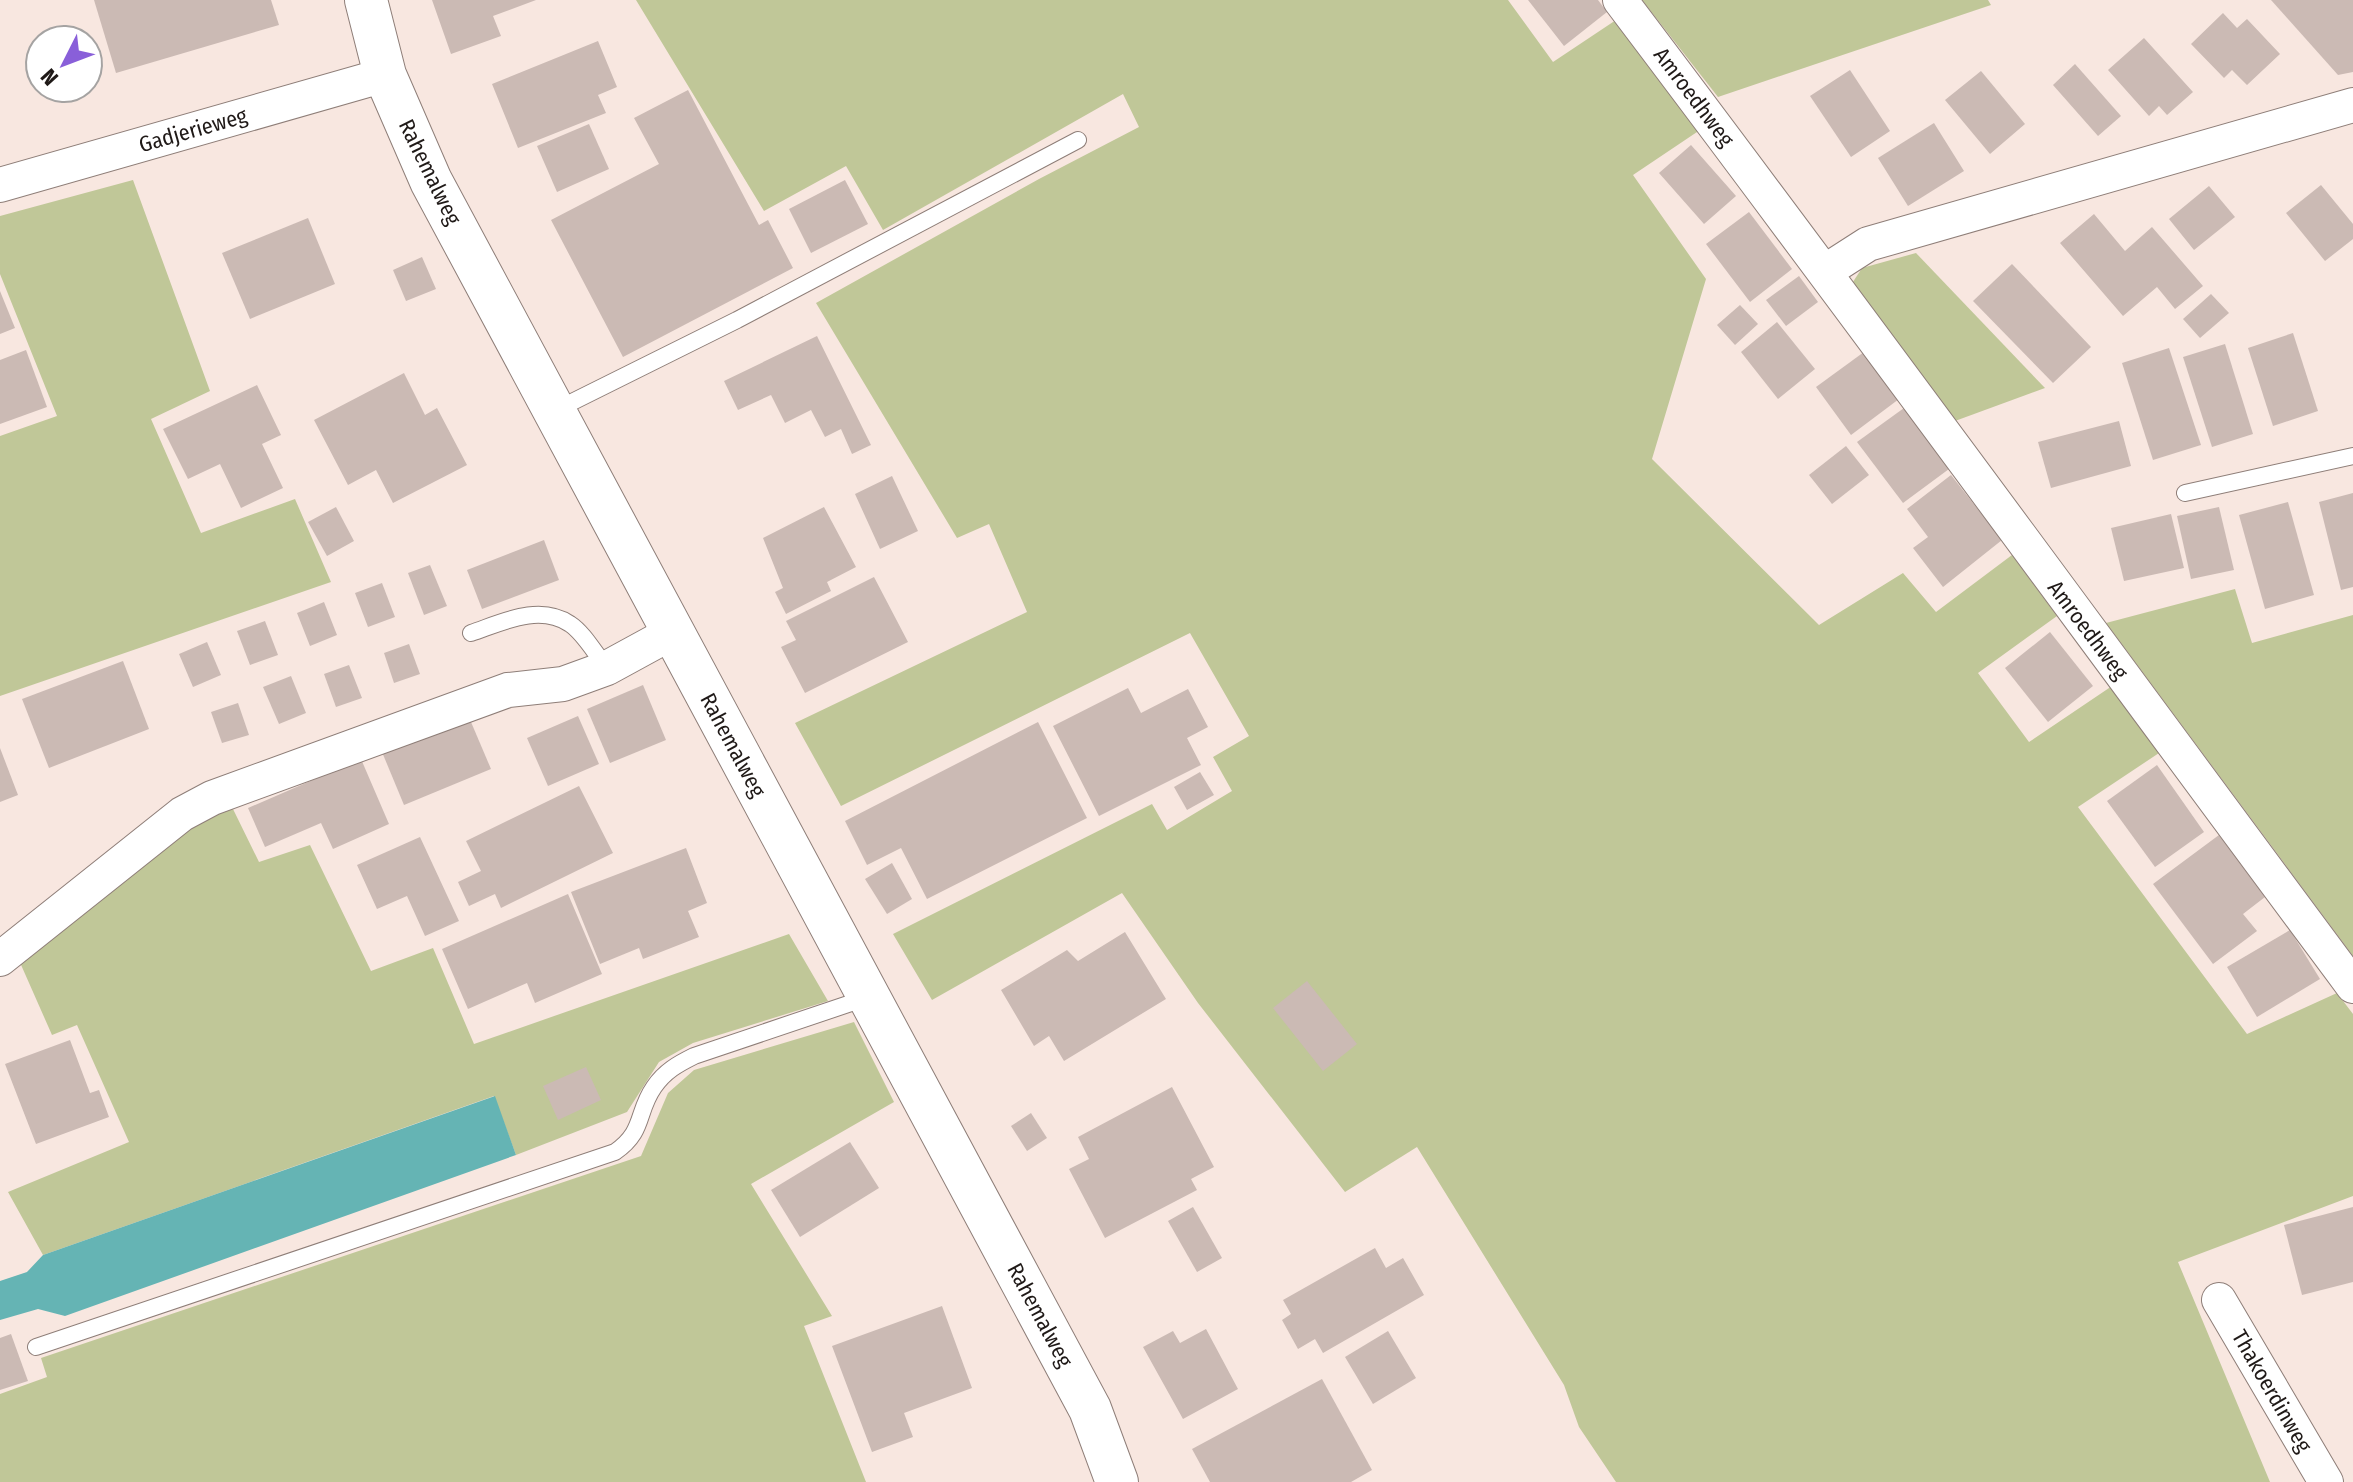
<svg xmlns="http://www.w3.org/2000/svg" width="2353" height="1482" viewBox="0 0 2353 1482" font-family="'Fira Sans Condensed',sans-serif">
<style>
.green{fill:#c0c798}
.water{fill:#65b4b4}
.building{fill:#cbbab4}
.lines{fill:none;stroke-linecap:round;stroke-linejoin:round}
.service-casing{stroke:#8e7e78;stroke-width:18}
.minor-casing{stroke:#8e7e78;stroke-width:36}
.tertiary-casing{stroke:#8e7e78;stroke-width:44}
.service{stroke:#fff;stroke-width:16}
.minor{stroke:#fff;stroke-width:34}
.tertiary{stroke:#fff;stroke-width:42}
.labels{text-anchor:middle;dominant-baseline:central;stroke-width:7;stroke-linejoin:round;paint-order:stroke}
.street-label{font-size:22px;fill:#1f1917;stroke:#fff}
</style>
<rect width="100%" height="100%" fill="#f8e7e0"/>
<g class="green">
<path d="M636,0H1508L1553,62L1616,20L1700,130L1633,175L1706,279L1652,459L1819,625L1903,573L1936,612L2012,555L2057,616L1978,673L2029,742L2112,686L2162,751L2078,807L2247,1034L2337,993L2353,1014V1196L2178,1262L2270,1482H1616L1579,1427L1564,1385L1417,1147L1345,1192L1198,1003L1122,893L932,1000L893,934L1152,804L1167,830L1232,791L1213,757L1249,736L1190,633L841,806L795,723L1027,612L989,524L957,538L816,303L1039,179L1139,127L1123,94L883,230L846,166L764,211Z"/>
<path d="M1642,0H1988L1991,5L1718,97Z"/>
<path d="M133,180L210,391L151,419L201,533L295,499L331,582L0,696V436L57,416L0,274V216Z"/>
<path d="M1916,253L2045,388L1955,421L1851,285L1862,268Z"/>
<path d="M2235,589L2252,643L2353,615V956L2106,623Z"/>
<path d="M233,809L259,862L310,845L371,971L433,948L474,1044L789,934L828,1001L693,1043L659,1062L627,1112L516,1155L494,1096L43,1255L8,1192L129,1142L77,1025L52,1035L18,958L196,821Z"/>
<path d="M854,1022L894,1102L751,1184L832,1316L804,1326L866,1482H0V1394L47,1377L41,1358L641,1156L668,1093L694,1070Z"/>
</g>
<path class="water" d="M495,1096L516,1155L65,1316L38,1309L0,1320V1281L27,1272L43,1255Z"/>
<g class="building">
<path d="M94,0H271L279,25L116,73Z"/>
<path d="M432,0H536L493,16L501,36L451,54Z"/>
<path d="M1528,0H1598L1607,12L1564,46Z"/>
<path d="M2271,0H2353V72L2338,75Z"/>
<path d="M2223,13L2237,28L2247,19L2280,54L2247,85L2232,70L2224,78L2191,44Z"/>
<path d="M2144,38L2193,92L2167,115L2159,106L2149,116L2108,70Z"/>
<path d="M598,41L617,87L598,95L606,113L518,148L492,84Z"/>
<path d="M2075,64L2121,116L2098,136L2053,85Z"/>
<path d="M1850,70L1890,131L1851,157L1810,96Z"/>
<path d="M1981,71L2025,124L1990,154L1945,100Z"/>
<path d="M688,90L759,225L768,220L793,268L623,357L551,220L659,164L634,118Z"/>
<path d="M1934,123L1964,171L1908,206L1878,158Z"/>
<path d="M589,124L609,169L557,192L537,146Z"/>
<path d="M1691,145L1736,196L1704,224L1659,173Z"/>
<path d="M845,180L868,224L811,253L789,209Z"/>
<path d="M2321,185L2353,224V239L2325,261L2286,213Z"/>
<path d="M2209,186L2235,217L2194,250L2169,219Z"/>
<path d="M1749,212L1792,269L1750,302L1706,244Z"/>
<path d="M2094,214L2125,251L2152,227L2203,286L2175,309L2157,287L2123,316L2060,243Z"/>
<path d="M308,218L335,284L250,319L222,253Z"/>
<path d="M422,257L436,289L406,301L393,270Z"/>
<path d="M2012,264L2091,347L2053,383L1973,301Z"/>
<path d="M1799,276L1818,302L1786,326L1766,300Z"/>
<path d="M0,291L15,328L0,334Z"/>
<path d="M2211,294L2229,313L2200,338L2183,319Z"/>
<path d="M1740,305L1758,324L1735,345L1717,325Z"/>
<path d="M1777,322L1815,369L1778,399L1741,352Z"/>
<path d="M2293,333L2318,411L2273,426L2248,348Z"/>
<path d="M817,336L871,445L852,454L841,429L825,437L811,410L785,423L771,395L738,410L724,381Z"/>
<path d="M2225,344L2253,434L2212,447L2183,357Z"/>
<path d="M2169,348L2201,445L2153,460L2122,363Z"/>
<path d="M26,350L47,407L0,424V360Z"/>
<path d="M1864,352L1899,399L1851,435L1816,387Z"/>
<path d="M404,373L425,415L437,408L467,465L393,503L376,470L348,485L314,420Z"/>
<path d="M257,385L281,435L262,444L283,488L241,508L220,464L188,479L163,429Z"/>
<path d="M1904,408L1949,469L1903,503L1857,442Z"/>
<path d="M2119,421L2131,466L2051,488L2038,442Z"/>
<path d="M1846,446L1869,475L1832,504L1809,475Z"/>
<path d="M1951,475L2002,540L1943,587L1913,548L1928,537L1907,509Z"/>
<path d="M892,476L918,531L880,549L855,494Z"/>
<path d="M2353,493V587L2341,590L2319,502Z"/>
<path d="M2288,502L2314,595L2265,609L2239,515Z"/>
<path d="M336,507L354,541L327,556L308,522Z"/>
<path d="M824,507L856,567L827,582L831,591L786,614L775,592L783,588L763,538Z"/>
<path d="M2219,507L2234,570L2191,579L2177,516Z"/>
<path d="M2171,514L2184,568L2124,581L2111,528Z"/>
<path d="M544,540L559,580L482,609L467,570Z"/>
<path d="M430,565L447,606L424,615L408,573Z"/>
<path d="M874,577L908,642L805,693L781,647L796,640L786,621Z"/>
<path d="M382,583L395,617L368,627L355,593Z"/>
<path d="M324,602L337,635L310,646L297,613Z"/>
<path d="M265,621L278,655L250,665L237,631Z"/>
<path d="M2050,632L2093,686L2048,722L2005,668Z"/>
<path d="M207,642L221,675L193,687L179,654Z"/>
<path d="M409,644L420,674L394,683L384,653Z"/>
<path d="M123,661L149,729L49,768L22,699Z"/>
<path d="M349,665L362,698L336,707L324,674Z"/>
<path d="M291,676L306,713L279,724L263,687Z"/>
<path d="M643,685L666,740L610,763L587,709Z"/>
<path d="M1128,688L1141,713L1188,689L1208,727L1187,738L1201,765L1099,816L1053,726Z"/>
<path d="M238,703L249,735L222,743L211,712Z"/>
<path d="M468,715L491,769L404,805L382,752Z"/>
<path d="M578,716L599,764L548,786L527,738Z"/>
<path d="M1038,722L1087,818L927,899L901,848L867,865L845,821Z"/>
<path d="M0,748L18,795L0,802Z"/>
<path d="M361,759L389,824L333,849L321,823L265,847L248,808Z"/>
<path d="M2157,765L2204,832L2155,867L2107,801Z"/>
<path d="M1200,772L1214,795L1187,810L1174,787Z"/>
<path d="M579,786L613,853L501,908L495,894L469,906L458,882L481,871L466,841Z"/>
<path d="M2219,835L2265,897L2243,914L2257,931L2213,964L2153,884Z"/>
<path d="M420,837L459,921L425,936L407,896L377,909L357,865Z"/>
<path d="M686,848L707,903L688,911L699,937L643,959L639,948L600,964L571,892Z"/>
<path d="M892,863L912,899L887,914L865,879Z"/>
<path d="M568,894L602,974L535,1003L527,983L468,1009L442,949Z"/>
<path d="M2290,930L2320,979L2257,1017L2227,967Z"/>
<path d="M1125,932L1166,999L1064,1061L1049,1036L1034,1046L1001,990L1067,950L1078,961Z"/>
<path d="M1307,981L1357,1044L1323,1071L1273,1008Z"/>
<path d="M70,1040L90,1093L99,1090L109,1117L36,1144L5,1064Z"/>
<path d="M586,1067L601,1100L558,1120L543,1086Z"/>
<path d="M1172,1087L1214,1167L1191,1179L1197,1190L1105,1238L1069,1169L1089,1159L1078,1137Z"/>
<path d="M1031,1113L1047,1138L1027,1151L1011,1126Z"/>
<path d="M850,1142L879,1188L800,1237L771,1190Z"/>
<path d="M1193,1207L1222,1258L1197,1272L1168,1221Z"/>
<path d="M2353,1207V1282L2302,1295L2284,1225Z"/>
<path d="M1375,1248L1386,1268L1403,1258L1424,1295L1323,1353L1315,1339L1298,1349L1282,1320L1291,1314L1283,1300Z"/>
<path d="M942,1306L972,1388L904,1413L913,1437L872,1452L832,1346Z"/>
<path d="M1206,1329L1238,1389L1183,1419L1143,1347L1173,1331L1180,1343Z"/>
<path d="M1388,1331L1416,1378L1373,1404L1345,1357Z"/>
<path d="M11,1334L28,1381L0,1390V1338Z"/>
<path d="M1322,1379L1372,1470L1351,1482H1210L1192,1449Z"/>
</g>
<g class="lines">
<defs>
<g id="service">
<path d="M556,410L737,320L1078,140"/>
<path d="M2185,493L2353,456"/>
<path d="M471,633C501,623 539,603 570,624C584,633 596,655 607,668"/>
<path d="M36,1347L615,1152C645,1131 636,1113 654,1087C665,1071 678,1064 694,1056L866,998"/>
</g>
<g id="minor">
<path d="M1620,0C1867,326 2108,657 2353,986"/>
<path d="M0,185L385,75"/>
<path d="M1826,271L1868,244L2353,105"/>
<path d="M0,959L182,814L212,798L508,690L563,684L607,668L673,632"/>
<path d="M2219,1300L2326,1482"/>
</g>
<path id="tertiary" d="M366,0L385,75L431,181L1090,1409L1117,1482"/>
</defs>
<use href="#service" class="service-casing"/>
<use href="#minor" class="minor-casing"/>
<use href="#tertiary" class="tertiary-casing"/>
<use href="#service" class="service"/>
<use href="#minor" class="minor"/>
<use href="#tertiary" class="tertiary"/>
</g>
<g class="labels">
<g class="street-label">
<text transform="translate(1694 97) rotate(53)">Amroedhweg</text>
<text transform="translate(193 130) rotate(-16)">Gadjerieweg</text>
<text transform="translate(430 172) rotate(64)">Rahemalweg</text>
<text transform="translate(2088 630) rotate(53)">Amroedhweg</text>
<text transform="translate(733 745) rotate(62)">Rahemalweg</text>
<text transform="translate(1040 1315) rotate(62)">Rahemalweg</text>
<text transform="translate(2272 1391) rotate(60)">Thakoerdinweg</text>
</g>
</g>
<g transform="translate(64 64) rotate(228)"><circle r="38" fill="#ffffff" stroke="#a5a3a2" stroke-width="2"/>
<path d="M0-6L14 30L0 20L-14 30Z" fill="#895fd9"/>
<text y="-12" font-size="22" font-weight="bold" text-anchor="middle" fill="#1f1917">N</text>
</g>
</svg>
